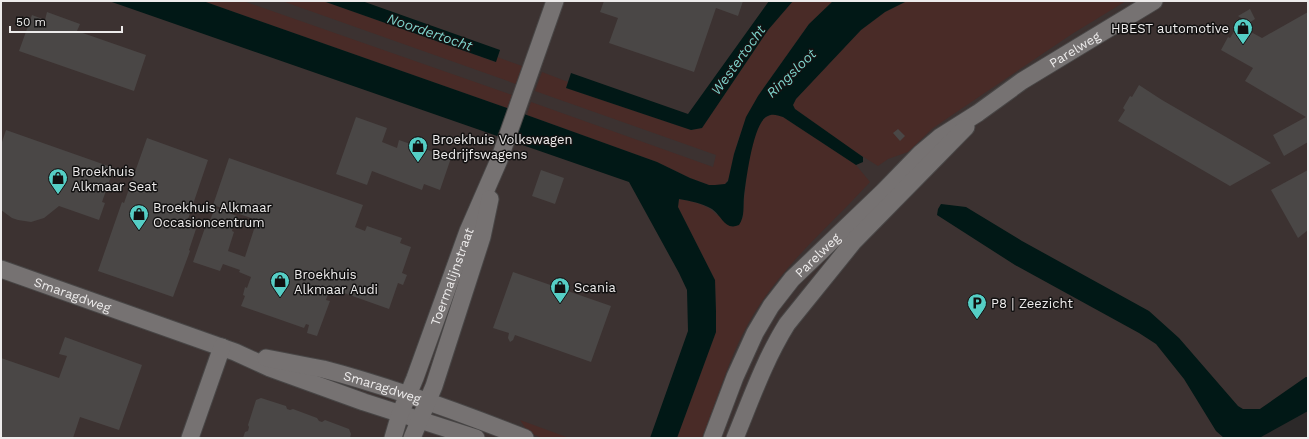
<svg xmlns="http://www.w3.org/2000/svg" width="1309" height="439" viewBox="0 0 1309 439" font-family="'Work Sans',sans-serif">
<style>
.built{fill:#3c3231}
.green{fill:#492b27}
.water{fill:#011816}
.building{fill:#4a4746}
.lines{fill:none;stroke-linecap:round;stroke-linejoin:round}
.minor-casing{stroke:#484646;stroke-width:19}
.minor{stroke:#767272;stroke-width:17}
.labels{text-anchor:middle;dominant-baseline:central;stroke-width:3;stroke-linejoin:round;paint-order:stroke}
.poi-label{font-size:13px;fill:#edebeb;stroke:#131212;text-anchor:start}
.street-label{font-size:13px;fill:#edebeb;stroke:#131212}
.water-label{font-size:14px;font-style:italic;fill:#7dd2ca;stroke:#131212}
</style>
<rect width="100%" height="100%" fill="#2c2929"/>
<path class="built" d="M1,1H1308V377H1306L1260,409L1238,438H1Z"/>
<g class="green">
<path d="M203,1H243L512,95L507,108Z"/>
<path d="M282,1H323L495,62L497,57L522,66L516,84Z"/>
<path d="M793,1H833L809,24L758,96L739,137L734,154L729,178L725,184L720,185H709L690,178L657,162L527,115L531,102L713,167L716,155L535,91L542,72L568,82L566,88L691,130L702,128L768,30Z"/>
<path d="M907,1H1126L1072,34L933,128L908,152L888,159L878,166L851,149L795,109L793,105L796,99L861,30L885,12Z"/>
<path d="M773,114L783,117L856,165L870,182C829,227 779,268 749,322C729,357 717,400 702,438H677L716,332V312L715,280L678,207L679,199C693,202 707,204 717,215L743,218C744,197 749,131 765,118C767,116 771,115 773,114Z"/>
<path d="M520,420L569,438H542L528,432Z"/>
</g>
<g class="water">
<path d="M109,1H203L507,108L657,162L690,178L709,185H715L725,184L728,181L734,154L746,117L758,96L809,24L833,1H907L885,12L861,30L796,99L793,105L795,109L863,157V162L856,165L783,117C777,115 772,113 766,117C753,125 746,180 744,196C743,205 745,217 739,225C725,231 722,216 712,209C702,203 690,201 679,199L678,207L715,280L716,312V332L677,438H650L688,331L687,290L679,273L629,182Z"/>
<path d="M323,1H362L500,50L496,62Z"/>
<path d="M769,1H793L768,30L702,128L691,130L566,88L571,73L688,114Z"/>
<path d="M941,204L966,207L1022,241L1149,311L1179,338L1238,406L1243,409H1260L1306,377H1308V411L1261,437L1224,438L1216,431L1184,379L1156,344L1139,333L1015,265L937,215L938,209Z"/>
</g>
<g class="building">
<path d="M604,1H743L738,16L716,8L694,72L609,43L618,18L600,12Z"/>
<path d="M1250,9L1255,19L1249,23L1238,16Z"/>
<path d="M47,12L80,24L77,31L146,55L134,91L19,51L32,15L45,20Z"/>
<path d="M1308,12V142L1284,156L1273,135L1306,117L1245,81L1253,68L1221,50L1228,37L1230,38L1238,25L1262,38Z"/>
<path d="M1139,85L1162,100L1271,163L1230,186L1118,121L1125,110L1123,108L1130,96L1132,97Z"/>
<path d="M356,117L387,128L382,142L397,148L399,140L451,158L440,190L424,184L422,190L372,171L367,185L336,174Z"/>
<path d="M898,129L905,136L900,141L893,133Z"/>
<path d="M6,130L114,168L102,202L105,203L99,220L59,206L44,218L31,222L18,220L12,218L1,210V145Z"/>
<path d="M147,138L208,160L186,225L196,229L189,250L190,251L173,297L98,271L122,202L124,203Z"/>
<path d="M229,158L363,205L355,227L365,231L367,226L402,238L400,243L411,247L402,273L407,275L403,285L398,283L389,309L330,288L326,300L330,301L317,336L307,333L309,325L306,324L304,328L241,306L245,296L243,295L245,287L247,288L251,277L239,272L240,270L223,264L220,271L193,262L207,222L209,223L215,208L237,216L232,231L234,232L228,251L245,257L257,220L213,205Z"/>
<path d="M541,170L564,178L555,204L532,196Z"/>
<path d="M1308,170V230L1298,238L1271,190Z"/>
<path d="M513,272L611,306L591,362L515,335L513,340L510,342L508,338L509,333L493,328Z"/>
<path d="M65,337L142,365L119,430L80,417L73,438H1V358L59,378L67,356L59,354Z"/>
<path d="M261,398L286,406L287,409L290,410L293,409L317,418L319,421L322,422L325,420L349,429L351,434L350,438H243L245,432L248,431L249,427L248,425L256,400Z"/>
</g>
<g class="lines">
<defs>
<g id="minor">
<path id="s1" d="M1,269L235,352L270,368L364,402L476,438"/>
<path id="s2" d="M266,358C285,362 304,365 323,369C392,387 459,412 525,438"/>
<path d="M190,438L222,347"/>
<path id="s3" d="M393,438L400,414L415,378L468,231L499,160L555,1"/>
<path d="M412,438L434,386L482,237L490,199"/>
<path id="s4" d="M712,438L735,377L755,333L771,306L792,279L884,191L921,153L940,137L978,113L1022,81L1154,1"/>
<path d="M735,438C751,399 765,359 787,324L854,241L966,127"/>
</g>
</defs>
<use href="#minor" class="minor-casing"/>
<use href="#minor" class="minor"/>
</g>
<defs>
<symbol id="shop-pin" viewBox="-11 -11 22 30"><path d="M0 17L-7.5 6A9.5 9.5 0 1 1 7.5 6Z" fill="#55cec5" stroke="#131212"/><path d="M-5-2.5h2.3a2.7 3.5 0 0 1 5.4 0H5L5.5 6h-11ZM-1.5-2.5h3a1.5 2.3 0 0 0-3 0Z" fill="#111"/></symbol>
<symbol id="parking-pin" viewBox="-11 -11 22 30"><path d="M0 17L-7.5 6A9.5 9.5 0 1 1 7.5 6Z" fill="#55cec5" stroke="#131212"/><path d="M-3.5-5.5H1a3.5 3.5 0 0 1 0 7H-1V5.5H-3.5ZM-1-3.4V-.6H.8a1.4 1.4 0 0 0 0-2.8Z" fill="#111"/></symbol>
</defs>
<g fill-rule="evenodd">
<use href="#shop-pin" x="1232" y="17" width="22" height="30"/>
<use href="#shop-pin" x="407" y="135" width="22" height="30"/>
<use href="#shop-pin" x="47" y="167" width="22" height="30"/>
<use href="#shop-pin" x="128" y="203" width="22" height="30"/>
<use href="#shop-pin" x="269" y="270" width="22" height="30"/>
<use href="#shop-pin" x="549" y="276" width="22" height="30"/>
<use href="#parking-pin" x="966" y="292" width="22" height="30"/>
</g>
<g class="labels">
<g class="poi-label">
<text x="1229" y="28" text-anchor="end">HBEST automotive</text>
<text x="432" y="139">Broekhuis Volkswagen<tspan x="432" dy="15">Bedrijfswagens</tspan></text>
<text x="72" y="171">Broekhuis<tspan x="72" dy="15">Alkmaar Seat</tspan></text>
<text x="153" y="207">Broekhuis Alkmaar<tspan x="153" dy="15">Occasioncentrum</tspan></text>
<text x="294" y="274">Broekhuis<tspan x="294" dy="15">Alkmaar Audi</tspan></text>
<text x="574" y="287">Scania</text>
<text x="991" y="303">P8 | Zeezicht</text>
</g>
<g class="street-label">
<text stroke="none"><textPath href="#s4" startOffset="545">Parelweg</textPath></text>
<text stroke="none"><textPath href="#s4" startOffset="214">Parelweg</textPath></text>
<text stroke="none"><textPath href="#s3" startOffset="172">Toermalijnstraat</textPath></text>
<text stroke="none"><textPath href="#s1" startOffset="76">Smaragdweg</textPath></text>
<text stroke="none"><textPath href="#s2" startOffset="120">Smaragdweg</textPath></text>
</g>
<g class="water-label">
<text transform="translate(430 32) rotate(19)">Noordertocht</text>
<text transform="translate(738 60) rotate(-54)">Westertocht</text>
<text transform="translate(791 73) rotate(-44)">Ringsloot</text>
</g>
</g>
<rect width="1309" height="439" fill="none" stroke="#edebeb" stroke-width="4"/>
<path d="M10 26v6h112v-6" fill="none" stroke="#edebeb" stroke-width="2"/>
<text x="16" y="26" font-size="12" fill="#edebeb" stroke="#131212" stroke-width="3" paint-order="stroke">50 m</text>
</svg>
